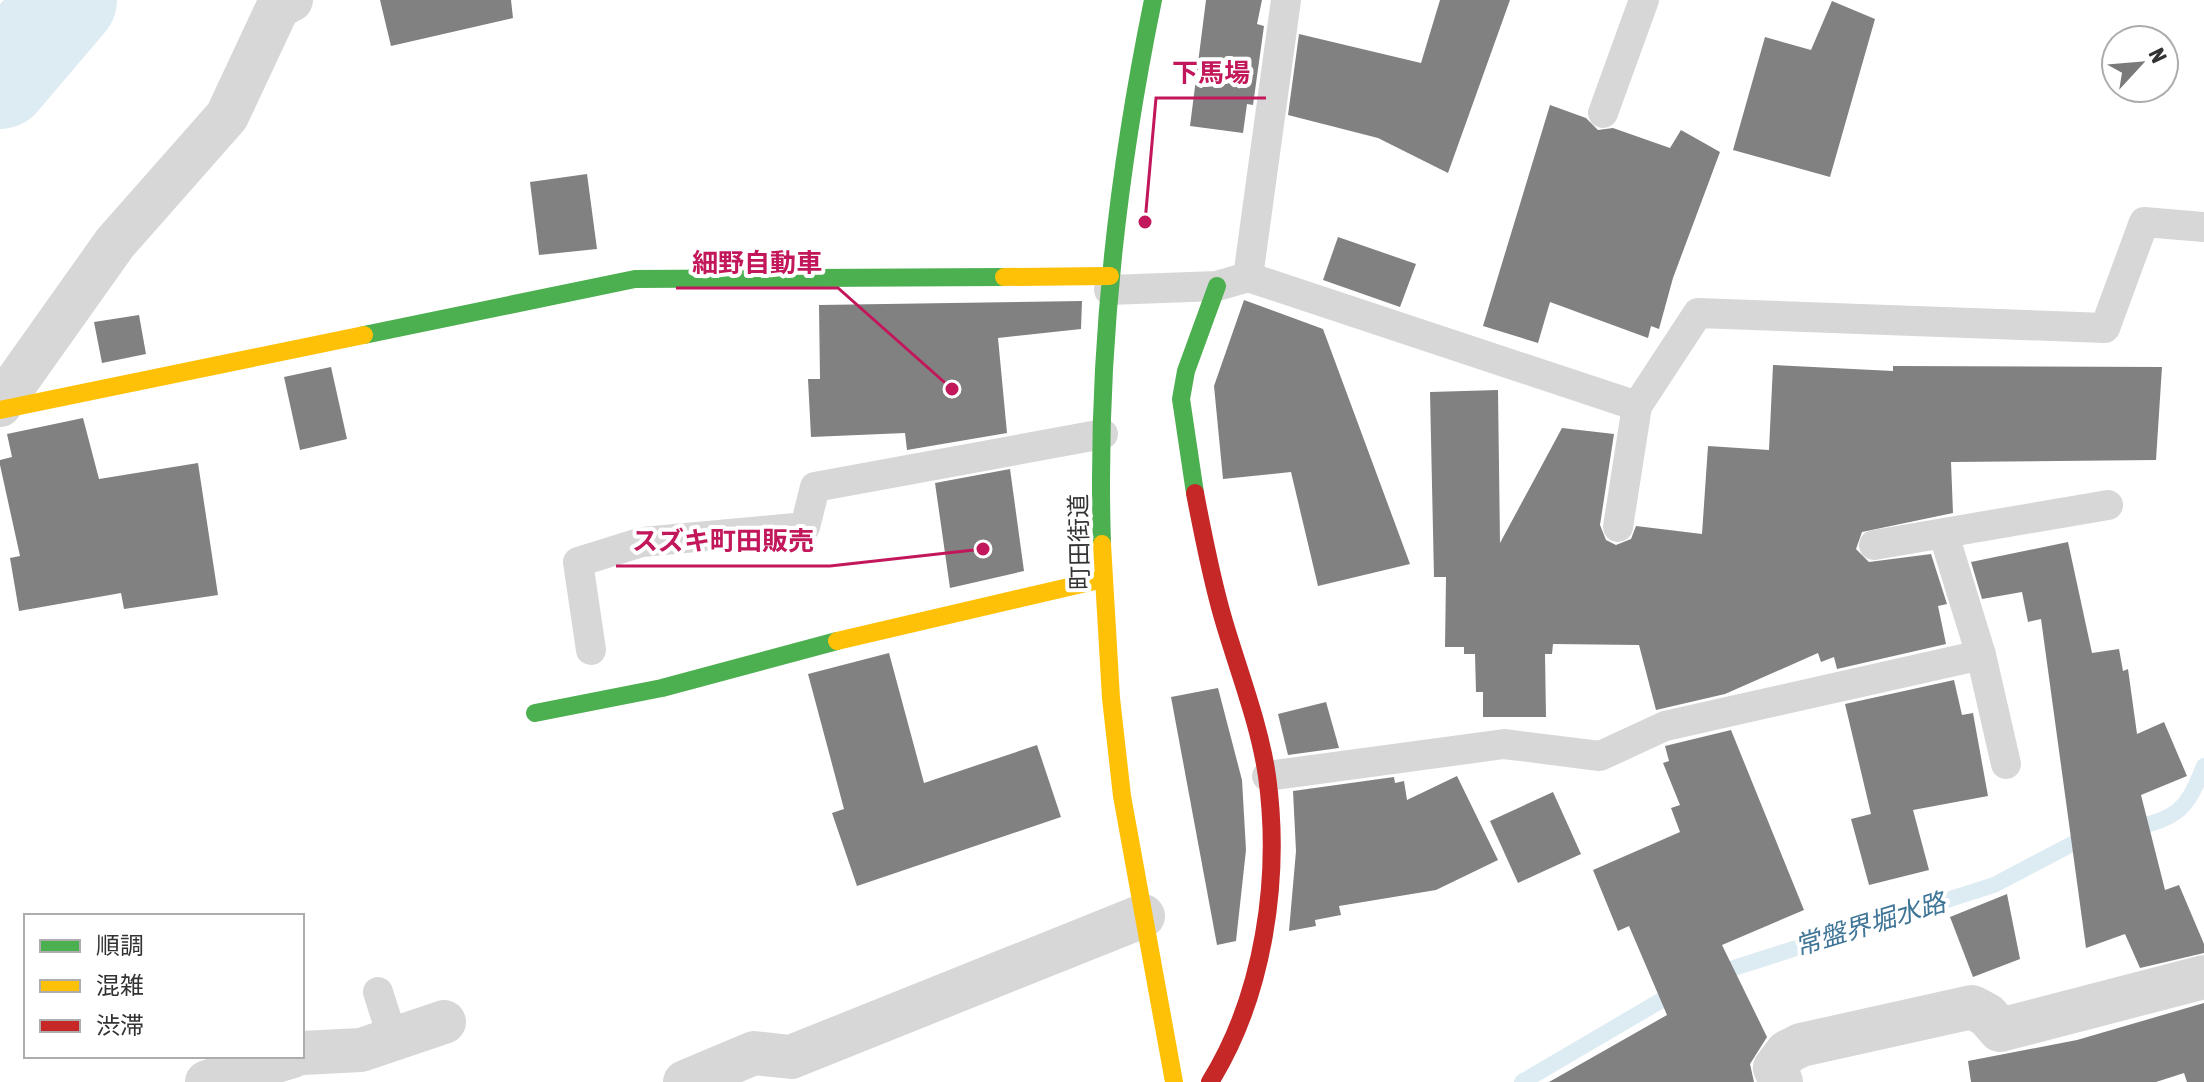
<svg xmlns="http://www.w3.org/2000/svg" width="2204" height="1082" viewBox="0 0 2204 1082" font-family="'Asap Condensed','Noto Sans JP',sans-serif">
<style>
.lines{fill:none;stroke-linecap:round;stroke-linejoin:round}
.stream{stroke:#ddebf3;stroke-width:16}
.river{stroke:#ddebf3;stroke-width:98}
.building{fill:#818181}
.lane{stroke:#d7d7d7;stroke-width:30}
.street{stroke:#d7d7d7;stroke-width:44}
.fast{stroke:#4caf50;stroke-width:18}
.slow{stroke:#ffc107;stroke-width:18}
.jam{stroke:#c62828;stroke-width:18}
.labels{text-anchor:middle;dominant-baseline:central;stroke-width:8;stroke-linejoin:round;paint-order:stroke}
.street-label{font-size:24px;fill:#333;stroke:#fff}
.water-label{font-size:26px;font-style:italic;fill:#3f7597;stroke:#fff}
.leader{fill:none;stroke:#c2185b;stroke-width:3}
.callout-dot{fill:#c2185b;stroke:#fff;stroke-width:3}
.callout-label{font-size:26px;text-anchor:middle;font-weight:bold;fill:#c2185b;stroke:#fff;stroke-width:8;stroke-linejoin:round;paint-order:stroke}
</style>
<rect width="100%" height="100%" fill="#fff"/>
<g class="lines">
<g class="stream">
<path d="M2129,829C2177,818 2186,812 2204,766"/>
<path d="M1715,974L1994,885L2074,843L2091,839"/>
<path d="M1522,1082L1679,990"/>
</g>
<path class="river" d="M0,80L68,0"/>
</g>
<g class="building">
<path d="M380,0H511L513,18L391,46Z"/>
<path d="M1206,0H1262L1257,24L1264,26L1253,105L1247,104L1243,133L1190,126Z"/>
<path d="M1440,0H1510L1448,173L1378,138L1288,115L1299,34L1421,63Z"/>
<path d="M1832,1L1875,19L1830,177L1733,150L1765,37L1811,50Z"/>
<path d="M1550,105L1586,118L1598,130L1613,128L1670,148L1681,130L1720,152L1673,278L1659,329L1651,326L1648,338L1550,302L1538,343L1483,326Z"/>
<path d="M587,174L597,249L539,255L530,182Z"/>
<path d="M1338,237L1416,264L1400,307L1323,280Z"/>
<path d="M1244,300L1323,329L1410,564L1318,586L1291,472L1223,479L1214,386Z"/>
<path d="M1082,301L1081,329L998,338L1007,433L907,450L905,433L811,437L808,379H820L819,305Z"/>
<path d="M139,315L146,354L102,363L94,322Z"/>
<path d="M1773,365L1893,371V366L2162,367L2156,460L1951,462L1953,513L1862,532L1856,549L1869,562L1931,554L1947,604L1938,606L1946,644L1837,669L1834,657L1821,662L1818,653L1725,694L1656,710L1639,645L1553,644L1552,654H1545L1546,717H1483V692H1476L1475,654H1464V647H1445L1446,577H1434L1430,392L1498,390L1500,543L1562,428L1614,434L1600,525L1606,540L1616,545L1631,539L1636,526L1702,534L1708,446L1769,450Z"/>
<path d="M331,367L347,439L300,450L284,377Z"/>
<path d="M83,418L99,479L198,463L218,595L124,609L121,593L19,611L10,558L20,556L0,465V460L12,457L7,434Z"/>
<path d="M1010,469L1024,571L950,588L935,483Z"/>
<path d="M2068,542L2092,653L2119,649L2123,671L2128,669L2137,734L2164,722L2187,776L2141,795L2165,890L2179,885L2204,944V953L2140,968L2125,934L2086,948L2041,619L2028,622L2022,592L1982,599L1971,562Z"/>
<path d="M889,653L924,783L1037,745L1061,817L857,886L832,813L844,809L808,674Z"/>
<path d="M1954,680L1962,715L1973,713L1988,796L1913,810L1929,870L1869,885L1851,819L1871,814L1845,704Z"/>
<path d="M1218,688L1242,780L1246,850L1236,941L1217,945L1171,697Z"/>
<path d="M1326,702L1339,748L1288,755L1278,714Z"/>
<path d="M1731,730L1804,910L1722,945L1767,1037L1750,1064L1754,1082H1549L1667,1015L1629,926L1618,931L1593,870L1680,832L1671,808L1680,805L1663,763L1669,761L1665,746Z"/>
<path d="M1457,776L1498,860L1436,890L1339,906L1341,915L1315,920L1316,926L1289,931L1296,851L1293,791L1394,777L1395,783L1404,781L1407,800Z"/>
<path d="M1553,792L1581,854L1518,883L1490,821Z"/>
<path d="M2007,894L2020,959L1973,977L1950,917Z"/>
<path d="M2204,1003V1082H2187L2184,1073L2156,1082H1971L1968,1061L2077,1040Z"/>
</g>
<g class="lines">
<g class="lane">
<path d="M1603,113L1644,0"/>
<path d="M1248,277L1637,406L1618,527"/>
<path d="M1109,290L1217,286L1248,277L1286,0"/>
<path d="M1637,406L1698,313L2105,328L2144,222L2204,227"/>
<path d="M1944,535L1981,655L2006,764"/>
<path d="M1874,545L2108,505"/>
<path d="M591,650L578,562L642,542L805,527L815,487L1103,434"/>
<path d="M1267,776L1504,744L1600,756L1665,726L1981,655"/>
<path d="M378,992L393,1039"/>
</g>
<g class="street">
<path d="M0,405L115,243L227,116L278,7L291,0"/>
<path d="M302,1053L361,1050L444,1022"/>
<path d="M207,1082L293,1056"/>
<path d="M685,1082L754,1053L791,1057L1143,916"/>
<path d="M1781,1082L1775,1068L1787,1052L1801,1045L1972,1007L1987,1015L2000,1030L2204,977"/>
</g>
<g class="fast">
<path d="M364,335L635,279L1004,277"/>
<path d="M1195,493L1181,399L1186,371L1217,286"/>
<path d="M1102,544C1096,360 1116,180 1153,0"/>
<path d="M535,713L662,688L837,641"/>
</g>
<g class="slow">
<path d="M1004,277L1110,276"/>
<path d="M0,410L364,335"/>
<path d="M1102,544L1111,698L1122,796L1174,1082"/>
<path d="M837,641L1103,579"/>
</g>
<path class="jam" d="M1195,493C1203,535 1211,577 1223,618C1238,670 1259,722 1267,776C1281,878 1264,995 1210,1082"/>
</g>
<g class="labels">
<g class="street-label">
<text transform="translate(1079 542) rotate(-91)">町田街道</text>
</g>
<g class="water-label">
<text transform="translate(1870 924) rotate(-17)">常盤界堀水路</text>
</g>
</g>
<path class="leader" d="M1145 222L1156 98H1266M952 389L838 288H676M983 549L830 566H616"/>
<g class="callout-dot">
<circle cx="1145" cy="222" r="8"/>
<circle cx="952" cy="389" r="8"/>
<circle cx="983" cy="549" r="8"/>
</g>
<g class="callout-label">
<text x="1211" y="82">下馬場</text>
<text x="757" y="272">細野自動車</text>
<text x="723" y="550">スズキ町田販売</text>
</g>
<rect x="24" y="914" width="280" height="144" fill="#ffffff" stroke="#adadad" stroke-width="2"/>
<rect x="40" y="940" width="40" height="12" fill="#4caf50" stroke="#adadad" stroke-width="2"/>
<text x="96" y="954" font-size="24" fill="#333333">順調</text>
<rect x="40" y="980" width="40" height="12" fill="#ffc107" stroke="#adadad" stroke-width="2"/>
<text x="96" y="994" font-size="24" fill="#333333">混雑</text>
<rect x="40" y="1020" width="40" height="12" fill="#c62828" stroke="#adadad" stroke-width="2"/>
<text x="96" y="1034" font-size="24" fill="#333333">渋滞</text>
<g transform="translate(2140 64) rotate(64)"><circle r="38" fill="#ffffff" stroke="#adadad" stroke-width="2"/>
<path d="M0-6L14 30L0 20L-14 30Z" fill="#7a7a7a"/>
<text y="-12" font-size="22" font-weight="bold" text-anchor="middle" fill="#333333">N</text>
</g>
</svg>
